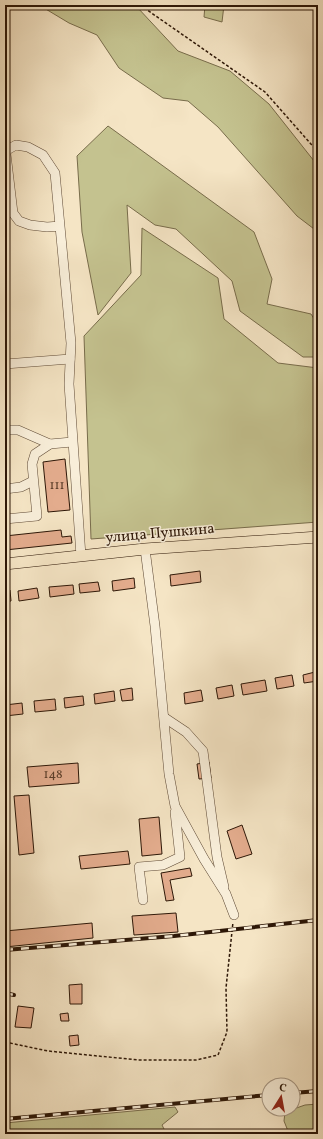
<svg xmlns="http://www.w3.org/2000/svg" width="323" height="1139" viewBox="0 0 323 1139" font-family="Vollkorn,serif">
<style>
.green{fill:#c4c28f;stroke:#786c4b}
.building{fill:#e3ac8d;stroke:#2d1707}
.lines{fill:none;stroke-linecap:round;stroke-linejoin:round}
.minor-casing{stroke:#5f4a36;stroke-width:10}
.major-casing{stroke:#2d1707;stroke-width:12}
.path{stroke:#2d1707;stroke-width:1.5;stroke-dasharray:3 2;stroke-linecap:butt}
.minor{stroke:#f8eed9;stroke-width:9}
.major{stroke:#f5e5c5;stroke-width:11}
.rail-casing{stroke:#2d1707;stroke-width:4}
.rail{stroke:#f8eed9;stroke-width:2.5;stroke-dasharray:8;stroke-linecap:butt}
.labels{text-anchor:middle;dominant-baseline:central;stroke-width:3;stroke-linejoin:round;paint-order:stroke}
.number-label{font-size:13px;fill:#5a3c28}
.street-label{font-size:15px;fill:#2d1707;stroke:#f8eed9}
</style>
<rect width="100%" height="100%" fill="#f5e5c5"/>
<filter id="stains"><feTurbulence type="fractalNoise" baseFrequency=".005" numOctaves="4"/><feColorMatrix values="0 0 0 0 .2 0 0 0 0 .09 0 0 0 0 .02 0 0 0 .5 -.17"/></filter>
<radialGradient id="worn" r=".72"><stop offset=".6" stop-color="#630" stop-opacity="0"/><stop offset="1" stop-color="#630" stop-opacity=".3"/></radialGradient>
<g class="green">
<path d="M39,5H132L137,7L178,51L230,71L269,104L318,166V232L297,216L218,127L188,101L163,98L119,68L97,35L69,23Z"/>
<path d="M205,5H224L222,22L204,17Z"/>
<path d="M108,126L254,232L272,279L267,304L311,314L318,325V357H303L240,311L232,281L176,229L155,225L127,205L131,273L98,315L82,232L77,156Z"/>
<path d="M142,228L218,278L224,319L278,363L318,368V522L91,539L84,336L141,275Z"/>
<path d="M318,1104V1134H244L288,1131L284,1121L285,1112L305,1105Z"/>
<path d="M175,1107L178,1112L162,1125L166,1133L171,1134H5V1123Z"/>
</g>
<g class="building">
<path d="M65,459L70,510L48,512L43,462Z"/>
<path d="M61,530L62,537L71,536L72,543L5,550V536Z"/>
<path d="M200,571L201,582L171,586L170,575Z"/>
<path d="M134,578L135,588L113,591L112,581Z"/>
<path d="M98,582L100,591L80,593L79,584Z"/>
<path d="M73,585L74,594L50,597L49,587Z"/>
<path d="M37,588L39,598L19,601L18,591Z"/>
<path d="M10,590L11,601L5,602V591Z"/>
<path d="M315,667H318V681L304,683L303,675L315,672Z"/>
<path d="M292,675L294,686L277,689L275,678Z"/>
<path d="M265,680L267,691L243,695L241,684Z"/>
<path d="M232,685L234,696L218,699L216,688Z"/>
<path d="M132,688L133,700L122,701L120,690Z"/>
<path d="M201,690L203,701L185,704L184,693Z"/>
<path d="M114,691L115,701L95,704L94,694Z"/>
<path d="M83,696L84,705L65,708L64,698Z"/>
<path d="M55,699L56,710L35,712L34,701Z"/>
<path d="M22,703L23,714L5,716V705Z"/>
<path d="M209,762L211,778L199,779L197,764Z"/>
<path d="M78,763L79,783L29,787L27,767Z"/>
<path d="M29,795L34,853L19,855L14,796Z"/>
<path d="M159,817L162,854L142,856L139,819Z"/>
<path d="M242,825L252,854L236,859L227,831Z"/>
<path d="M128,851L130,864L81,869L79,856Z"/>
<path d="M190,868L192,876L170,880L174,900L166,901L161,873Z"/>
<path d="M176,913L178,932L134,935L132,916Z"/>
<path d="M92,923L93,938L5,947V931Z"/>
<path d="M82,984V1004H70L69,985Z"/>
<path d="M18,1006L34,1008L31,1028L15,1027Z"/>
<path d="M68,1013L69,1021H61L60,1014Z"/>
<path d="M78,1035L79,1045L70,1046L69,1036Z"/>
</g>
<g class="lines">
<defs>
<g id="minor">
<path d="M60,226L47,227L30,225L19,221L13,213L6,154L7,150L16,145L28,147L43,155L55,173L71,343L69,384L81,556"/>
<path d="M5,364L70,359"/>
<path d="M5,430H18L50,444"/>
<path d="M5,489L21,487L33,481"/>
<path d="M5,519L37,516L32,464L35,454L50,444L72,442"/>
<path d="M145,549L155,626L169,774L175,806L204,859L226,894L234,915"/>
<path d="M165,718L186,732L203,751L217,857L224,887"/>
<path d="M143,900L139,867L163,865L180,857L175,812"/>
</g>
<path id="major" d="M5,564L145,549L318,537"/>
</defs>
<use href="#minor" class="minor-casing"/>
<use href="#major" class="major-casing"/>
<g class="path">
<path d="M140,5L265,92L318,152"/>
<path d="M5,1042L48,1051L138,1060H196L218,1055L227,1032L226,988L233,922"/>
</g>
<use href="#minor" class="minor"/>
<use href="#major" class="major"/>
<defs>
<g id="rail">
<path d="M5,950L174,936L318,920"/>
<path d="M5,993L14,995"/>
<path d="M293,1093L318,1091"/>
<path d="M5,1119L269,1095"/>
</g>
</defs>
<use href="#rail" class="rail-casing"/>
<use href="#rail" class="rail"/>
</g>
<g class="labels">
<g class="number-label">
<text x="57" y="486">111</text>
<text x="53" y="775">148</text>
</g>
<g class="street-label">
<text transform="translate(160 534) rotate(-5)">улица Пушкина</text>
</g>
</g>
<rect width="323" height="1139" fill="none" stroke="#f5e5c5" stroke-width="20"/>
<rect x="6" y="6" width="311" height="1127" fill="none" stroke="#2d1707" stroke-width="2"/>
<rect x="10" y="10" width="303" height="1119" fill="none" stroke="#2d1707"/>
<g transform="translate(281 1097) rotate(11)"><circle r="19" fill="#f8eed9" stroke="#a79885"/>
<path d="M0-3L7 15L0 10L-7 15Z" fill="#8f2418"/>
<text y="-6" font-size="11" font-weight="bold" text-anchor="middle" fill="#2d1707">С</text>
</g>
<rect width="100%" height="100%" filter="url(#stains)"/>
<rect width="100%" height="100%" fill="url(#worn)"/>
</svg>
